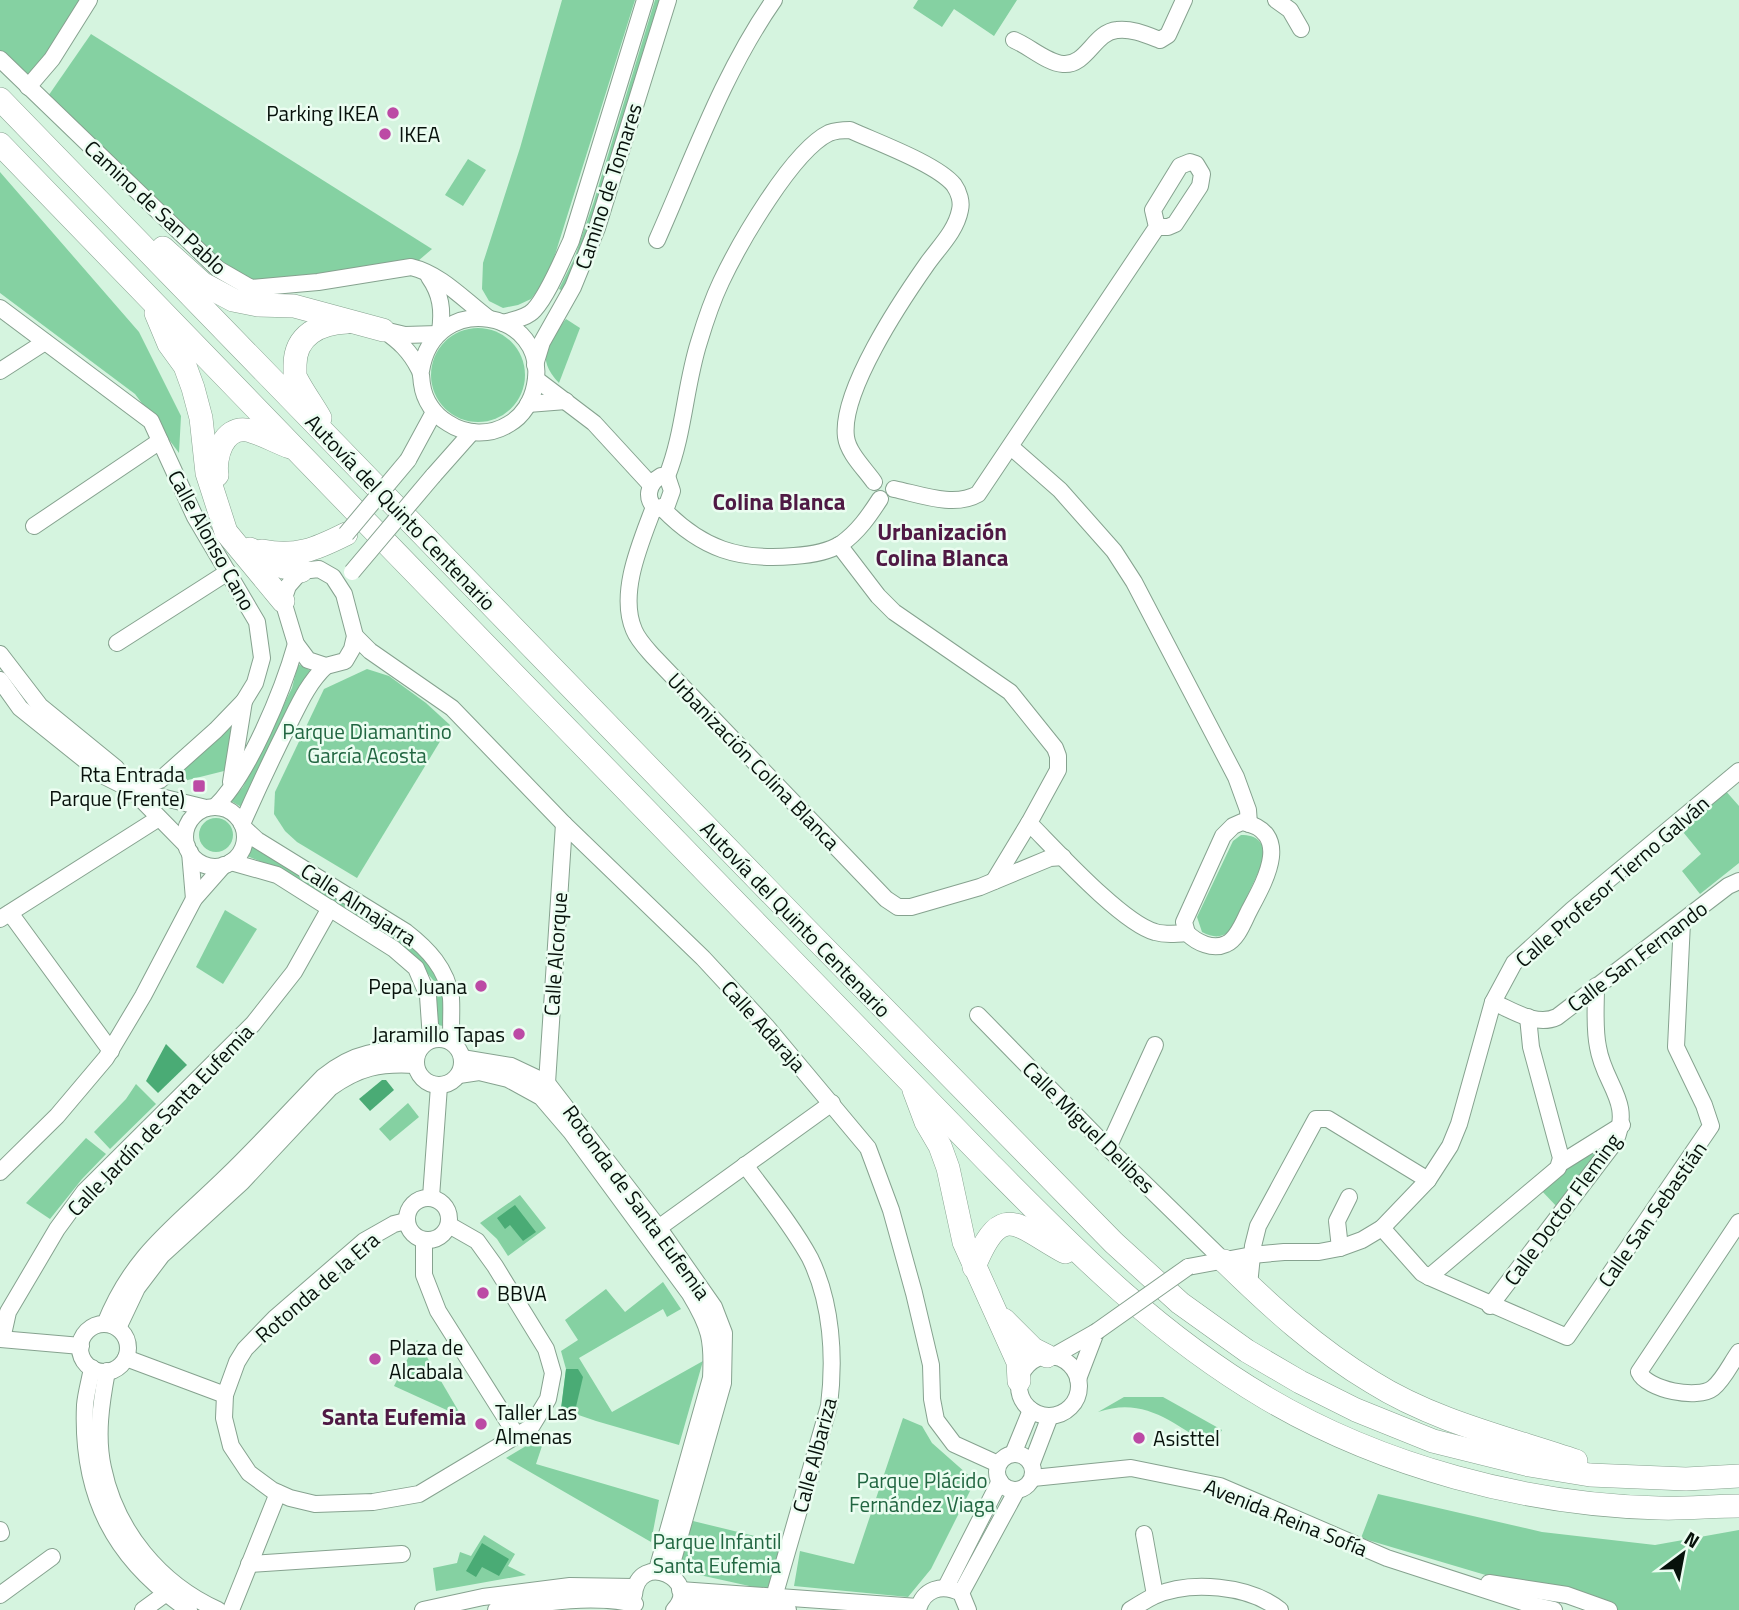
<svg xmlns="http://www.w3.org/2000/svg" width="1739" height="1610" viewBox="0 0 1739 1610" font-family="'Titillium Web',sans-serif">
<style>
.green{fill:#85d1a2}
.water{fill:#4aab75}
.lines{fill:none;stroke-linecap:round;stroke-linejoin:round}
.minor-casing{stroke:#86a28f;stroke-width:18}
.highway-casing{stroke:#86a28f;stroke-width:24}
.minor{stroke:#fff;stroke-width:16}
.highway{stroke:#fff;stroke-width:23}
.minor-bridge-casing{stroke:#86a28f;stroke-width:18;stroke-linecap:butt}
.minor-bridge{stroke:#fff;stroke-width:16}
.poi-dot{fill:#bc4aa5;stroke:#ebfdf1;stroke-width:2.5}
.labels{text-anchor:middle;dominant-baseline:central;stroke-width:5;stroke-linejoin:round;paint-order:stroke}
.poi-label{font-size:21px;fill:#07110b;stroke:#ebfdf1;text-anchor:start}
.street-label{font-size:21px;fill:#07110b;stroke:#ebfdf1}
.park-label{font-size:21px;fill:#216641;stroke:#ebfdf1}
.neighbourhood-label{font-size:23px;font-weight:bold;fill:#4f1944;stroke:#ebfdf1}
</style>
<rect width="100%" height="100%" fill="#d5f4df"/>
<g class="green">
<path d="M0,0H89L28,87L0,59Z"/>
<path d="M562,0H635L548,277L531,299L518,305L503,308L489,301L482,289L483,263L520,148Z"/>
<path d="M655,0H661L580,259L563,291L559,289L574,259L594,201Z"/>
<path d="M918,0H1017L994,36L954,9L942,27L913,8Z"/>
<path d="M91,34L432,249L411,267L251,288L218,269L44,102Z"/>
<path d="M468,159L486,170L463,206L445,195Z"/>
<path d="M0,172L139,332L181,416L179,453L135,394L0,293Z"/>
<path d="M566,319L580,328L559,383C535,358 547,342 566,319Z"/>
<circle cx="478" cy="375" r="47"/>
<path d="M298,664L313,672L297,690L243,808L231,801L243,787L292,688Z"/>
<path d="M367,669L389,676L426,703L450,725L357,878L297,842L285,831L274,814L275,792L324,689Z"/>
<path d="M236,714L228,770L164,786Z"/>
<path d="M1724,789L1739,806V863L1700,894L1682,871L1701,854L1679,827Z"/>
<circle cx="216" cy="835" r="17"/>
<path d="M1241,835C1257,835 1264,842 1265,858L1231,931C1220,938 1214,938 1202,932L1197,917L1233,841Z"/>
<path d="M253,836L412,945L437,973L444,1002L443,1026L438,1025L433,980L408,950L273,867L245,855Z"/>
<path d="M225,910L257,929L223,984L196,967Z"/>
<path d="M136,1084L156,1104L110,1149L94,1132L126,1099Z"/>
<path d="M408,1103L419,1117L390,1141L379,1129Z"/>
<path d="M1611,1134L1559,1209L1540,1189Z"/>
<path d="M86,1138L106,1154L82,1179L50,1219L26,1203Z"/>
<path d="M520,1195L546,1228L508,1256L497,1239L480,1223Z"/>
<path d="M663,1282L681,1309L667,1317L663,1309L579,1358L612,1412L703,1361L679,1445L596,1421L561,1409L566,1369L561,1351L578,1340L565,1320L606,1289L625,1312Z"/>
<path d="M417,1340L462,1417L394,1386Z"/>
<path d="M1124,1397H1163L1222,1430L1212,1447C1173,1423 1144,1396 1098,1412Z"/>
<path d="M903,1418L922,1426L932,1443L975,1481L931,1569L908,1597L794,1586L800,1551L854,1564Z"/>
<path d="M546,1434L536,1464L659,1500L651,1542L506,1458Z"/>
<path d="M1378,1494L1542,1532L1655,1545L1739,1530V1610H1603L1361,1538Z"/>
<path d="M693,1521L783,1543L767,1590L677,1570Z"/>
<path d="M484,1535L515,1554L508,1566L526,1575L436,1591L433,1568L457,1563L460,1552L471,1556Z"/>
</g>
<g class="water">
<path d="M166,1044L187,1065L158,1093L146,1081Z"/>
<path d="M382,1080H386L394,1090L370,1111L359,1099Z"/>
<path d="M515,1205L536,1232L523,1241L510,1225L505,1229L497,1218Z"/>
<path d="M566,1369H578L583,1377L575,1411L561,1409Z"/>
<path d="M482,1543L509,1559L499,1576L482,1567L476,1577L466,1571Z"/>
</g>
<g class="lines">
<defs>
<g id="minor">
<path d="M1276,0L1290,10L1301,29"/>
<path d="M1014,40C1029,46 1047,63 1063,64C1087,66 1094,32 1117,30C1131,28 1147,35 1160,40L1168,35L1184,0"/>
<path d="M0,59L218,269L251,288L318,282L411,267C441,274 464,300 488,318"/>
<path d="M28,87L52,59L89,0"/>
<path d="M657,240C693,159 723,73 774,0"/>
<path d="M429,277C441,294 443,310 440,331"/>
<path d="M0,308L151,421L195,517L257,622L262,658L255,683L244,701L216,730L160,780L132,790"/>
<path d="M503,323C513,320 527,318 534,310C548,295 562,260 571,241L645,0"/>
<path d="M383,330C399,341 410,351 419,369C422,374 421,379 422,384C424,400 434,415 448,423C466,435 490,436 509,424C523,416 532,401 535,385C550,310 434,288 421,371"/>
<path d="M388,331L405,335L438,334"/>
<path d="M535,365L542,342L573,287L597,228L668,0"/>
<path d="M0,371L45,342"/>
<path d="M536,379L594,423L651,485"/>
<path d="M528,404L566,401"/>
<path d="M1011,447L1060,490L1114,551L1134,582L1236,777L1248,810L1249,824"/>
<path d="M408,460L434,412"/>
<path d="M433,476L472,432"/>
<path d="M661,476H667L672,491L667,505L657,509C644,500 648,483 661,476Z"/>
<path d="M667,476C684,434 685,386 699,342C705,322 712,301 721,282C739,244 792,151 829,133C837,130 842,130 850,130C876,142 937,164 954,185C959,192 962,202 960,210C956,231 939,247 927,264C901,301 840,392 846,437C848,453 865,469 874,482"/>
<path d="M894,489C919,494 954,508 978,494L1157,227L1153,210L1180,166L1190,162L1196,164L1202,174L1200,186L1175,224L1168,227H1157"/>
<path d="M654,507C641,542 618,593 634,630C638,640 646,648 653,656L886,899L898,907H911L980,887L1050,858L1063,857"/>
<path d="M663,509C702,549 739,561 794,556C809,555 828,552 841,544C858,532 869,516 880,499"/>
<path d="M34,526L160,441"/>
<path d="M839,545L878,596L894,612L1010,692L1055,748L1058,756V770L1029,823C1055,849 1122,923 1155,932C1165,935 1176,934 1187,933"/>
<path d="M319,569L333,577L344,594L355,636L352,649L345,661L326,666L308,660L296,644L283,601L288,586L301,571Z"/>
<path d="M355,636L370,651L452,708L564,824L703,958L766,1026L868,1148L891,1210L914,1293L931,1365L932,1399L936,1420L954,1444L998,1464"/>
<path d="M117,643L228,572"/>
<path d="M0,654L40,706L116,768L132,790L206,808"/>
<path d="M0,680L20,708L106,777L132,790L187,846"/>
<path d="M231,782L244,701"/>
<path d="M215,807C249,774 283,690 296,644"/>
<circle cx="215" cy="837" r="30"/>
<path d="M1242,822C1293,832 1265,881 1250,909C1244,920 1238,939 1226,944C1213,950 1197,943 1187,933L1184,922L1223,836L1233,826Z"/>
<path d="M242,824C257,790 272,758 288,726C299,704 308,683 326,666"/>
<path d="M244,828L257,840L406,932C428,949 447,969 451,998C452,1013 450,1028 452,1042"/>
<path d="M190,852L194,899"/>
<path d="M231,862L277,875L394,949L416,968L428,996L431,1039"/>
<path d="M994,881L1029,823"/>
<path d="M10,913L111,1051"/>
<path d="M0,919L159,818"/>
<path d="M1493,1002C1512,1010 1536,1027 1557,1017L1728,886L1739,881"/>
<path d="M978,1015L1108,1148L1224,1261"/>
<circle cx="439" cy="1062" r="23"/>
<path d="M462,1058L511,1066L547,1083L658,1227L714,1307L724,1333L723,1383L669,1574"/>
<path d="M459,1075L479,1072L508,1079L541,1097L571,1132L690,1294C710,1327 713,1340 711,1378L657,1570"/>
<path d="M547,1083L564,824"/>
<path d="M1108,1148L1155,1045"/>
<path d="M1561,1163L1622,1125"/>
<path d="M745,1165C767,1195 792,1225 810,1258C832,1303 835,1358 829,1406L774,1597"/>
<path d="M0,1172L57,1116L106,1058L143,996L194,899L224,865"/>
<path d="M431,1197L439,1086"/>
<circle cx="428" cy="1219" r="21"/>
<path d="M406,1221L394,1224L364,1241L275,1318L245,1349L237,1362L225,1395L224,1418L231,1446L249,1473L272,1490L290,1498L315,1504L373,1502L419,1494L531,1427L548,1399L553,1373L546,1349L495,1266L477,1241L449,1225"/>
<path d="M1739,1222L1639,1372C1647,1390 1698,1400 1713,1388C1724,1379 1731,1363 1739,1352"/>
<path d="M1382,1228L1422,1273L1429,1277L1567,1337L1711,1126L1704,1105L1676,1047L1682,922"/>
<path d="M650,1234L832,1103"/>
<path d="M424,1240V1275L438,1311L517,1436"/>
<path d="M1340,1248L1337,1221L1349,1197"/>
<path d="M1188,1267L1252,1255L1284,1252H1319L1340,1248L1362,1240L1382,1228L1428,1180L1450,1146L1459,1124L1493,1002L1514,963L1572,910L1739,771"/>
<path d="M1429,1277L1558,1168L1561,1158L1531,1047L1528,1017"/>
<path d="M1249,1285L1253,1246L1258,1226L1316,1119H1328L1428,1180"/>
<path d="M1490,1306L1615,1142C1633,1101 1604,1085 1598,1047C1594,1028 1596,1006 1596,986"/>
<path d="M105,1324C133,1254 175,1227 226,1177C259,1145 291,1110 323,1077C355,1051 378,1050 418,1050"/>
<circle cx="104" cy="1348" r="24"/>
<path d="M118,1328L137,1288L162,1255L242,1182L330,1088C359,1067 380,1063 415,1065"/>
<path d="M0,1339L81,1346"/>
<path d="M2,1339L8,1312L57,1229L84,1192L253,1024L294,972L330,908"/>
<circle cx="1049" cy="1386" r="30"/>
<path d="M1052,1357L1096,1332"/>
<path d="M126,1358L225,1395"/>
<path d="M92,1368C90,1380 86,1393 85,1405C81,1495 114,1560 189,1610"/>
<path d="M107,1371C101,1403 96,1436 103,1468C116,1531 160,1584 218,1610"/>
<path d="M1078,1379L1096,1332"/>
<circle cx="1015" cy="1472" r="18"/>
<path d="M1013,1454L1031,1410"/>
<path d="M1032,1463L1050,1416"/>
<path d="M1033,1478L1131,1468L1220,1486L1387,1558L1532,1605L1554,1610"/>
<path d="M0,1530L1,1533"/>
<path d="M1144,1534L1155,1595"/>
<path d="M249,1564L402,1554"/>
<path d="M1489,1583L1567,1595L1609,1610"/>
<path d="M946,1587L1000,1481"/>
<path d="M680,1590L918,1607"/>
<path d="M961,1593L1017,1490"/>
<path d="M0,1595L52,1557"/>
<path d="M634,1595C638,1549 703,1580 674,1610"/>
<path d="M680,1602L788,1610"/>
<path d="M143,1610L165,1594"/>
<path d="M231,1610L278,1493"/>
<path d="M423,1610L483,1597L570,1586L634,1587"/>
<path d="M496,1610C541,1603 590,1594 635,1604"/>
<path d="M918,1610C923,1589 942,1583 961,1593L968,1610"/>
<path d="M1130,1610C1138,1605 1146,1600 1154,1596C1190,1580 1249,1585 1280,1610"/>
</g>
<g id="highway">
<path d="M0,99L800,923L1114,1243L1180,1303L1247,1351L1300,1382L1356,1410L1433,1441L1529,1465L1590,1475L1686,1479L1739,1476"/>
<path d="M0,144C260,413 520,681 781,949C850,1020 919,1091 988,1162C1077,1252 1156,1333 1266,1398C1381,1466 1526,1505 1659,1508C1685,1509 1712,1506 1739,1506"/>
<path d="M163,248L203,284L233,300L258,305L294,306L383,330"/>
<path d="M156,313L169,344L185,366L193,388L201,418L207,473L226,532L283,601"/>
<path d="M320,418C314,407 299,386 295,376C295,374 295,366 295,365C295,335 320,323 347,322"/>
<path d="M217,475C214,458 223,426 247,430C261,433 276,442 290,447"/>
<path d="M250,549L280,566L301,571"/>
<path d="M262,551C296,558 316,549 346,534"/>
<path d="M914,1090L926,1122L940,1146L948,1168L964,1242L1018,1362L1019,1381"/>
<path d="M1224,1261C1270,1306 1317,1349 1372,1382C1434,1421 1508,1438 1576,1461"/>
<path d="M974,1267C1002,1199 1017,1226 1065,1252"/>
<path d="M1004,1320L1033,1349L1047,1356"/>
</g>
</defs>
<use href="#minor" class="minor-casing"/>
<use href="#highway" class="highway-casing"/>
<use href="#minor" class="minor"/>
<use href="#highway" class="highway"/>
<defs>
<g id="minor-bridge">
<path d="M346,534L408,460"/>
<path d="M352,572L433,476"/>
<path d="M1096,1332L1188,1267"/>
</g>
</defs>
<use href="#minor-bridge" class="minor-bridge-casing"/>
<use href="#minor-bridge" class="minor-bridge"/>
</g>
<g class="poi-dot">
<circle cx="393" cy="113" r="7"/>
<circle cx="385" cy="134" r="7"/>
<rect x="192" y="779" width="14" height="14" rx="3.5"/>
<circle cx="481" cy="986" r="7"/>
<circle cx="519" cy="1034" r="7"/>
<circle cx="483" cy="1293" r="7"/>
<circle cx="375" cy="1359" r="7"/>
<circle cx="481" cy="1424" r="7"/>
<circle cx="1139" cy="1438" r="7"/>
</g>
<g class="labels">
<g class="poi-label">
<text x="379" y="113" text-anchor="end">Parking IKEA</text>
<text x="399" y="134">IKEA</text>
<text x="185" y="774" text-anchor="end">Rta Entrada<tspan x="185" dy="24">Parque (Frente)</tspan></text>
<text x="467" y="986" text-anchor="end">Pepa Juana</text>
<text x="505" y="1034" text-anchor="end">Jaramillo Tapas</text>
<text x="497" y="1293">BBVA</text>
<text x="389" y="1347">Plaza de<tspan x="389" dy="24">Alcabala</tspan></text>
<text x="495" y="1412">Taller Las<tspan x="495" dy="24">Almenas</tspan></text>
<text x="1153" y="1438">Asisttel</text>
</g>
<g class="street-label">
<text transform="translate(608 186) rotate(-72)">Camino de Tomares</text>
<text transform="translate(156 207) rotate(43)">Camino de San Pablo</text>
<text transform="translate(401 512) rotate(46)">Autovía del Quinto Centenario</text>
<text transform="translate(212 540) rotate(61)">Calle Alonso Cano</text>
<text transform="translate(754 761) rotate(46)">Urbanización Colina Blanca</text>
<text transform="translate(1612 881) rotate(-41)">Calle Profesor Tierno Galván</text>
<text transform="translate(359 904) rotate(33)">Calle Almajarra</text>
<text transform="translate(796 919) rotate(46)">Autovía del Quinto Centenario</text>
<text transform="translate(555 954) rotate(-86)">Calle Alcorque</text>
<text transform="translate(1637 956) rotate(-37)">Calle San Fernando</text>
<text transform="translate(764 1026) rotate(48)">Calle Adaraja</text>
<text transform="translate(160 1120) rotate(-46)">Calle Jardín de Santa Eufemia</text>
<text transform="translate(1089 1127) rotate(45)">Calle Miguel Delibes</text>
<text transform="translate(637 1202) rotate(54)">Rotonda de Santa Eufemia</text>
<text transform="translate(1562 1209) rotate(-54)">Calle Doctor Fleming</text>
<text transform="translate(1652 1214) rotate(-55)">Calle San Sebastián</text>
<text transform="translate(317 1287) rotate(-41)">Rotonda de la Era</text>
<text transform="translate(814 1455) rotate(-75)">Calle Albariza</text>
<text transform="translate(1286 1517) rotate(22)">Avenida Reina Sofía</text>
</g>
<g class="park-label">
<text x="367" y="731">Parque Diamantino<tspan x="367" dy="24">García Acosta</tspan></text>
<text x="922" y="1480">Parque Plácido<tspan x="922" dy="24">Fernández Viaga</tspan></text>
<text x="717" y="1541">Parque Infantil<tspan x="717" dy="24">Santa Eufemia</tspan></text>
</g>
<g class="neighbourhood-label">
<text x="779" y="501">Colina Blanca</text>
<text x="942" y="531">Urbanización<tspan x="942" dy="26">Colina Blanca</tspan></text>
<text x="394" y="1416">Santa Eufemia</text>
</g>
</g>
<g transform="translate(1683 1554) rotate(32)" stroke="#ebfdf1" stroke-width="5" paint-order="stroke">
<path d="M0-5L12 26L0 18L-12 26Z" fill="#07110b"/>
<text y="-10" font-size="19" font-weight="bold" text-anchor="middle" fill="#07110b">N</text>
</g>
</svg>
